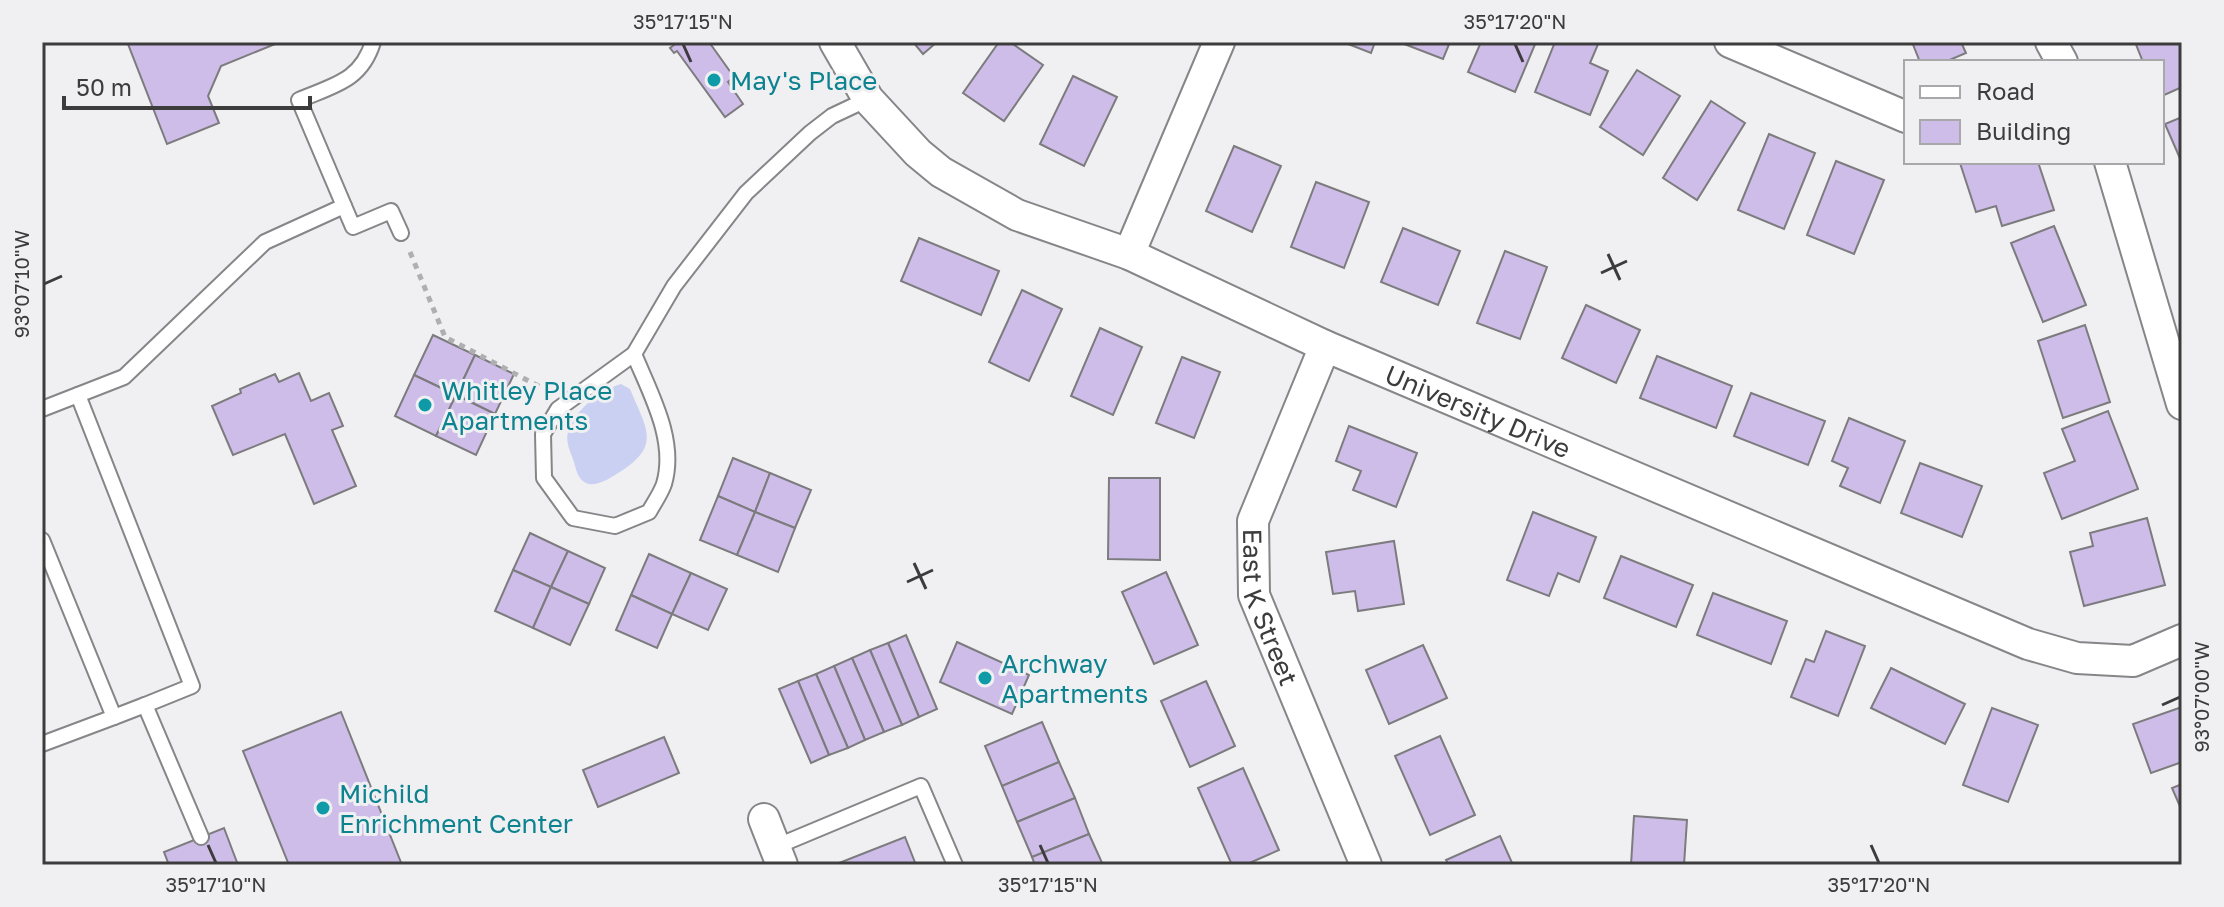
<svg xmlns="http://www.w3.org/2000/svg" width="2224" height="907" viewBox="0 0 2224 907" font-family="'Golos Text',sans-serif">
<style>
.green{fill:#cad0f2}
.building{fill:#cebde9;stroke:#7c7b7d;stroke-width:2}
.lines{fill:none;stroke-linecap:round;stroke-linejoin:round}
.lane-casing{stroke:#868689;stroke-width:18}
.street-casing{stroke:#868689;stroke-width:34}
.path{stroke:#afafb1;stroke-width:5;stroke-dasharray:6 6;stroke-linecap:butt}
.lane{stroke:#fff;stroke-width:14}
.street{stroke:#fff;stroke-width:30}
.ticks{fill:none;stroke:#3c3c3d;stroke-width:3}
.culture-dot{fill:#0f9aa8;stroke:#f0f0f3;stroke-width:3}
.labels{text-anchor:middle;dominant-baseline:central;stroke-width:6;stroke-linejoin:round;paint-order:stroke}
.culture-label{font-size:26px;fill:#0d838f;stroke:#f0f0f3;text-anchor:start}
.street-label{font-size:26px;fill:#3c3c3d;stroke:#f0f0f3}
.neatline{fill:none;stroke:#3c3c3d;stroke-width:3}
.ticks-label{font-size:20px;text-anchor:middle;fill:#3c3c3d}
</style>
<rect width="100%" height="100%" fill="#f0f0f3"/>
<path class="green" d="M621,384L630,389C648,432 662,447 615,475C607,480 595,487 586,483C578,479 576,470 574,462C571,453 565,442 568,432C575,410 600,390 621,384Z"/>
<g class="building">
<path d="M134,42H280L221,66L208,96L219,123L167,144L128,44Z"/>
<path d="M671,42H709L734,77L728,82L743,104L725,117L677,51L674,53L670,48L674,45Z"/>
<path d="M913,42H937L923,54Z"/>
<path d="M999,42H1010L1043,65L1004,121L963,93Z"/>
<path d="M1343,42H1375L1371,53Z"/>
<path d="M1399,42H1450L1443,59Z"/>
<path d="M1481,42H1536L1515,92L1468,72Z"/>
<path d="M1555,42H1599L1590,63L1608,71L1590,115L1535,92Z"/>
<path d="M1912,42H1961L1966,53L1945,62H1920Z"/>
<path d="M2135,42H2182V87L2162,96V62H2143Z"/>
<path d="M1637,70L1680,96L1643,155L1600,127Z"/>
<path d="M1073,76L1117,97L1084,166L1040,144Z"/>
<path d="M1711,101L1745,123L1697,200L1663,178Z"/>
<path d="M2182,117V163L2165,124Z"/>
<path d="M1769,134L1815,153L1784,229L1738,210Z"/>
<path d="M1234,146L1281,166L1252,232L1206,211Z"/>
<path d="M1836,161L1884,180L1854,254L1807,235Z"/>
<path d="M2038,162L2054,210L2002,226L1996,206L1976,212L1960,163Z"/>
<path d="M1316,182L1369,202L1344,268L1291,247Z"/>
<path d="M2054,226L2086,305L2043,322L2011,243Z"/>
<path d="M1403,228L1460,251L1438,305L1381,282Z"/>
<path d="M919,238L999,271L981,315L901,281Z"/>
<path d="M1505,251L1547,267L1520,339L1477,323Z"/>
<path d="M1022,290L1062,309L1029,381L989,362Z"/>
<path d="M1586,305L1640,330L1616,383L1562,358Z"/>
<path d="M2085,325L2110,402L2063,418L2038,341Z"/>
<path d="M1100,328L1142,347L1113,415L1071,396Z"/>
<path d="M433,335L475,355L456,395L414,375Z"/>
<path d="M475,355L514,374L495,414L456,395Z"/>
<path d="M1657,356L1732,386L1716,428L1640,398Z"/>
<path d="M1182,357L1220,372L1194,438L1156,423Z"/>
<path d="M299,373L311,401L329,393L343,426L332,430L356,486L314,504L285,434L233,455L212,406L241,393L240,389L275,374L279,382Z"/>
<path d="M414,375L456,395L436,436L395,416Z"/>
<path d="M1751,393L1825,421L1808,465L1734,436Z"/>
<path d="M456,395L495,414L476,455L436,436Z"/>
<path d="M2108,411L2138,489L2062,519L2044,473L2075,461L2062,429Z"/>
<path d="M1849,418L1905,441L1880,503L1840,486L1848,468L1832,461Z"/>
<path d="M1349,426L1417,453L1396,507L1353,490L1361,471L1336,461Z"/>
<path d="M733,458L770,473L755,512L718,496Z"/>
<path d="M1920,463L1982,486L1962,537L1901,513Z"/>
<path d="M770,473L811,490L795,528L755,512Z"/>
<path d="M1109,478H1160V560L1108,559Z"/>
<path d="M718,496L755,512L737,555L700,540Z"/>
<path d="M755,512L795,528L778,572L737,555Z"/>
<path d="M1533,512L1596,537L1579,582L1558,573L1549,596L1507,580Z"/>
<path d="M2147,518L2165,585L2084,606L2070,552L2093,546L2090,533Z"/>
<path d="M530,533L568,551L551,587L513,570Z"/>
<path d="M1394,541L1404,604L1358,611L1355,591L1333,594L1326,552Z"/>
<path d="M568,551L605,568L589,604L551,587Z"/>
<path d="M649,554L691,573L672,614L631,595Z"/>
<path d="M1621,556L1693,585L1676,627L1604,598Z"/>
<path d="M513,570L551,587L533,628L495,611Z"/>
<path d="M1166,572L1198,645L1154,664L1122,592Z"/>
<path d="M691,573L727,589L708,630L672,614Z"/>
<path d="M551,587L589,604L570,645L533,628Z"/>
<path d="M1713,593L1787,621L1771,664L1697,635Z"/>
<path d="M631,595L672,614L657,648L616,630Z"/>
<path d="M1826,631L1865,646L1838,716L1791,697L1806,659L1814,662Z"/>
<path d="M906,635L937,709L919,717L888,643Z"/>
<path d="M957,642L1029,675L1012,714L940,682Z"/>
<path d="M888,643L919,717L902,725L870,650Z"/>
<path d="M1423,645L1447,698L1389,724L1366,670Z"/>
<path d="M870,650L902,725L884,732L852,658Z"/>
<path d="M852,658L884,732L865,740L834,666Z"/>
<path d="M834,666L865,740L848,748L816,674Z"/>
<path d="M1891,668L1965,704L1945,744L1871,708Z"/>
<path d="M816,674L848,748L829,755L798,681Z"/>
<path d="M798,681L829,755L811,763L779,689Z"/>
<path d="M1206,681L1235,746L1190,767L1161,701Z"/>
<path d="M2182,707V762L2151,773L2133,724Z"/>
<path d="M1992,708L2038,725L2008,802L1963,785Z"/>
<path d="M341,712L402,865H289L243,751Z"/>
<path d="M1042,722L1059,762L1002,786L985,746Z"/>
<path d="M1440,736L1475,815L1430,835L1395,756Z"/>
<path d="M664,737L679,773L598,807L583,770Z"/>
<path d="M1059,762L1075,798L1017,822L1002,786Z"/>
<path d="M1243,768L1279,850L1245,865H1232L1198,788Z"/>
<path d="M2182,784V811L2172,788Z"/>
<path d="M1075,798L1089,834L1032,857L1017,822Z"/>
<path d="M1634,816L1687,820L1684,865H1631Z"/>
<path d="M224,828L238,865H169L164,852Z"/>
<path d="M1089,834L1103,865H1035L1032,857Z"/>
<path d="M1500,836L1513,865H1449L1446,860Z"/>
<path d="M905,837L916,865H834Z"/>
</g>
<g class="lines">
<defs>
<g id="lane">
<path d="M344,206L353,227L391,211L401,233"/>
<path d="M634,354C650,393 677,440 664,484C661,493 654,503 649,512L615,526L573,518L544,478L543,434L558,409L634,354L674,286L746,193L810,133L832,116L868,99"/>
<path d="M78,395L192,686L145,705L201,837"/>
<path d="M42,409L124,377L265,242L344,206L299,100C334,85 361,81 373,42"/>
<path d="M42,540L114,717L42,744"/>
<path d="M114,717L145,705"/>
<path d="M775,847L921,786L955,865"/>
</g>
<g id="street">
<path id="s1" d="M835,42L868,99L918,153L941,172L1017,215L1129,254L1325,346L2028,644L2077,658L2133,661L2182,640"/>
<path d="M1730,42L1906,117"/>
<path d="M2051,42L2062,62"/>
<path d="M2110,162L2182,404"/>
<path d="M1129,254L1219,42"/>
<path id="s2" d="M1325,346L1253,521L1254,595L1366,865"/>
<path d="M764,819L782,865"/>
</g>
</defs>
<use href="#lane" class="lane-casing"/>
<use href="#street" class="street-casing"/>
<path class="path" d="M410,252L445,337L546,390"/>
<use href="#lane" class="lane"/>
<use href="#street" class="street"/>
</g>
<path class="ticks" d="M683,44L691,62M1515,44L1523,62M1608,254L1620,280M1601,273L1627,261M44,284L62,276M914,563L926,589M907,582L933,570M2162,705L2180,697M208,845L216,863M1040,845L1048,863M1871,845L1879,863"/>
<g class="culture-dot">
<circle cx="714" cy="80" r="8"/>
<circle cx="425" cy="405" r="8"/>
<circle cx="985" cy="678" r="8"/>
<circle cx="323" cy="808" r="8"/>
</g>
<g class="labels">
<g class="culture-label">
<text x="730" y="80">May's Place</text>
<text x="441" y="390">Whitley Place<tspan x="441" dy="30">Apartments</tspan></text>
<text x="1001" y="663">Archway<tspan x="1001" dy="30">Apartments</tspan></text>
<text x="339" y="793">Michild<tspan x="339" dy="30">Enrichment Center</tspan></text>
</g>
<g class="street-label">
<text stroke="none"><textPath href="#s1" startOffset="758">University Drive</textPath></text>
<text stroke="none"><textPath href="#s2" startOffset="278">East K Street</textPath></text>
</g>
</g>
<rect width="2224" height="907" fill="none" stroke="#f0f0f3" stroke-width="88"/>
<rect x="1904" y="60" width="260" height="104" fill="#f0f0f3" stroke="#a8a8aa" stroke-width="2"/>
<rect x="1920" y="86" width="40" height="12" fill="#ffffff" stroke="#a8a8aa" stroke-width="2"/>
<text x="1976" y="100" font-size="24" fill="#3c3c3d">Road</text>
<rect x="1920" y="120" width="40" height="24" fill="#cebde9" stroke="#a8a8aa" stroke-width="2"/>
<text x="1976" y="140" font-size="24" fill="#3c3c3d">Building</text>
<path d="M64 96v12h246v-12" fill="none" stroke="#3c3c3d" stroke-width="4"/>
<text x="76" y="96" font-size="24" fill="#3c3c3d" stroke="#f0f0f3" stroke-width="6" paint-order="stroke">50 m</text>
<rect x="44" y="44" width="2136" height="819" class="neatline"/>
<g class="ticks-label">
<text x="683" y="29">35°17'15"N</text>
<text x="1515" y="29">35°17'20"N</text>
<text transform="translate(22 284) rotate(-90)" y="7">93°07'10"W</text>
<text transform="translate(2202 697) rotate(-90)" y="7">93°07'00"W</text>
<text x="216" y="892">35°17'10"N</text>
<text x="1048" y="892">35°17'15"N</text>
<text x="1879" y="892">35°17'20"N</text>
</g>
</svg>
